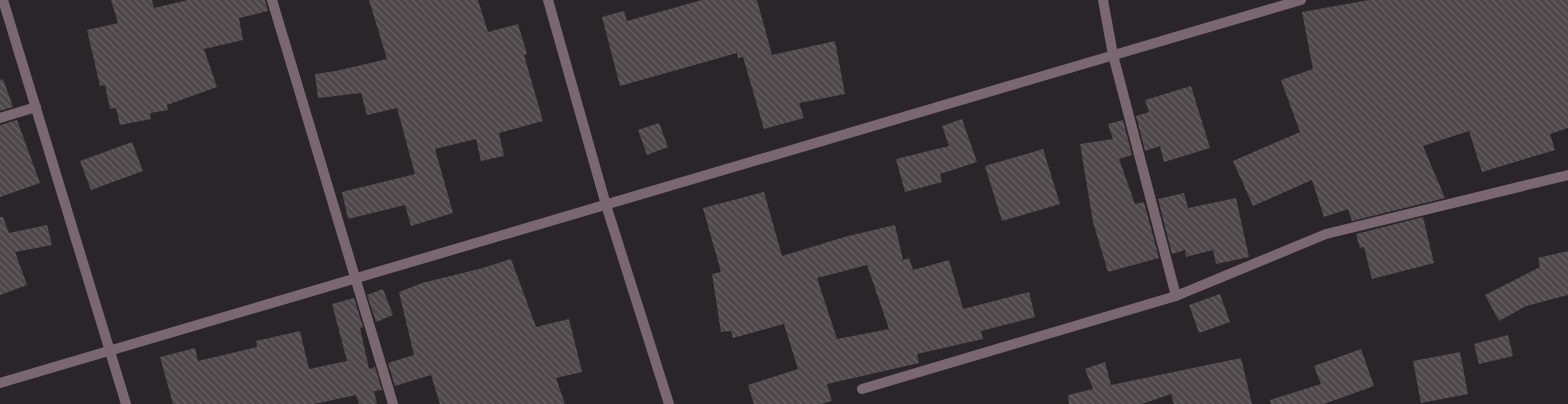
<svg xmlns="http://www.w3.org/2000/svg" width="1568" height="404" viewBox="0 0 1568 404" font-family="Signika,sans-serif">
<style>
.building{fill:url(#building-back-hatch);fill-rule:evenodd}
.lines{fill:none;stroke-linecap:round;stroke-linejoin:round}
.minor{stroke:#7b6771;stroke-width:10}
</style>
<defs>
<pattern id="building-back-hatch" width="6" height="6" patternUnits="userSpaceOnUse" patternTransform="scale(1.25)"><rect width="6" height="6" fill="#4f484b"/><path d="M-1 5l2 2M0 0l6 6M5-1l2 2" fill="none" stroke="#686265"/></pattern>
</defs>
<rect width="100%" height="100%" fill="#2a2528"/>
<g class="building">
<path d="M111,0H152L154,8L188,0H265L268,11L239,18L243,40L204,49L217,87L167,105L168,110L150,113L151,119L120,125L116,108L110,109L105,85L100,86L87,30L118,23Z"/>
<path d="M369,0H478L488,32L518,24L527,54L524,55L543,121L499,133L504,156L481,161L476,139L435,149L453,213L411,226L405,205L348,219L342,192L415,174L397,108L367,115L361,93L318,98L315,74L336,71L387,59Z"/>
<path d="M702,0H757L772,55L835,41L845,94L799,103L804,118L764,129L743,57L738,58L737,53L620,86L602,17L624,11L627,21Z"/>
<path d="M1369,0H1568V128L1550,134L1555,150L1482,172L1469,131L1423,146L1445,198L1352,221L1348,209L1324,217L1312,180L1253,206L1233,161L1300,132L1281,80L1313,69L1302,12Z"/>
<path d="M3,79L13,107L0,111V80Z"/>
<path d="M1191,86L1210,148L1164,162L1160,146L1145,151L1136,116L1149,112L1145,100Z"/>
<path d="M962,119L977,162L940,174L942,182L905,192L896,159L949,146L942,126Z"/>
<path d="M17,120L40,183L0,197V125Z"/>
<path d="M1123,120L1132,155L1119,159L1135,204L1144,202L1159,258L1108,272L1093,222L1080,144L1113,139L1108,124Z"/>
<path d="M659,123L668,147L647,155L638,130Z"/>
<path d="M132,142L143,171L91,190L80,161Z"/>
<path d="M1043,149L1060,204L1002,221L985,166Z"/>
<path d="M764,192L782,256L848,236L895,225L903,260L909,258L913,270L949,260L963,309L1029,292L1035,317L981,331L983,339L917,354L919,363L827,384L832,401L821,404H754L748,385L798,369L784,324L733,338L731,331L721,332L712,274L721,272L703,208ZM867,265L889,329L837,339L817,278Z"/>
<path d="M1184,193L1188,208L1236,198L1249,257L1216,264L1213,250L1186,257L1185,250L1172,254L1158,199Z"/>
<path d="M0,217H3L9,233L47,225L52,245L15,252L27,285L0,295Z"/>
<path d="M1423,217L1434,263L1372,279L1364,247L1360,248L1356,234Z"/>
<path d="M1568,251V295L1526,306L1499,321L1485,295L1540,267L1538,258Z"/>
<path d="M511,259L536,327L569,319L582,372L556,378L565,404H440L431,375L395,386L388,363L414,355L399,292L422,283L483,268Z"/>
<path d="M383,289L393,315L376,322L367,295Z"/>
<path d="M1220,294L1230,322L1199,333L1189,305Z"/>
<path d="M354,298L363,327L360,328L369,369L375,367L382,390L374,391L377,404H359L356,395L314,404H173L160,357L195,348L198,361L257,347L256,341L300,331L309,369L347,361L332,304Z"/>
<path d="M1508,335L1513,356L1479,364L1474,344Z"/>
<path d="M1361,349L1374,386L1324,404H1271L1270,400L1321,384L1314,366Z"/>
<path d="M1460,352L1468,394L1421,403L1413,361Z"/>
<path d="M1241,358L1252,404H1174L1171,394L1142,404H1069L1068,395L1093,389L1085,369L1105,362L1111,385Z"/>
</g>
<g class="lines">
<g class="minor">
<path d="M3,0L126,404"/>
<path d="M272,0L393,404"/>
<path d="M548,0L606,205L669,404"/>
<path d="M1103,0L1113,55L1176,296"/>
<path d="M0,118L36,107"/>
<path d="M0,383L1301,0"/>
<path d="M862,389L1176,296L1326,234L1568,175"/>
</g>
</g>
</svg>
